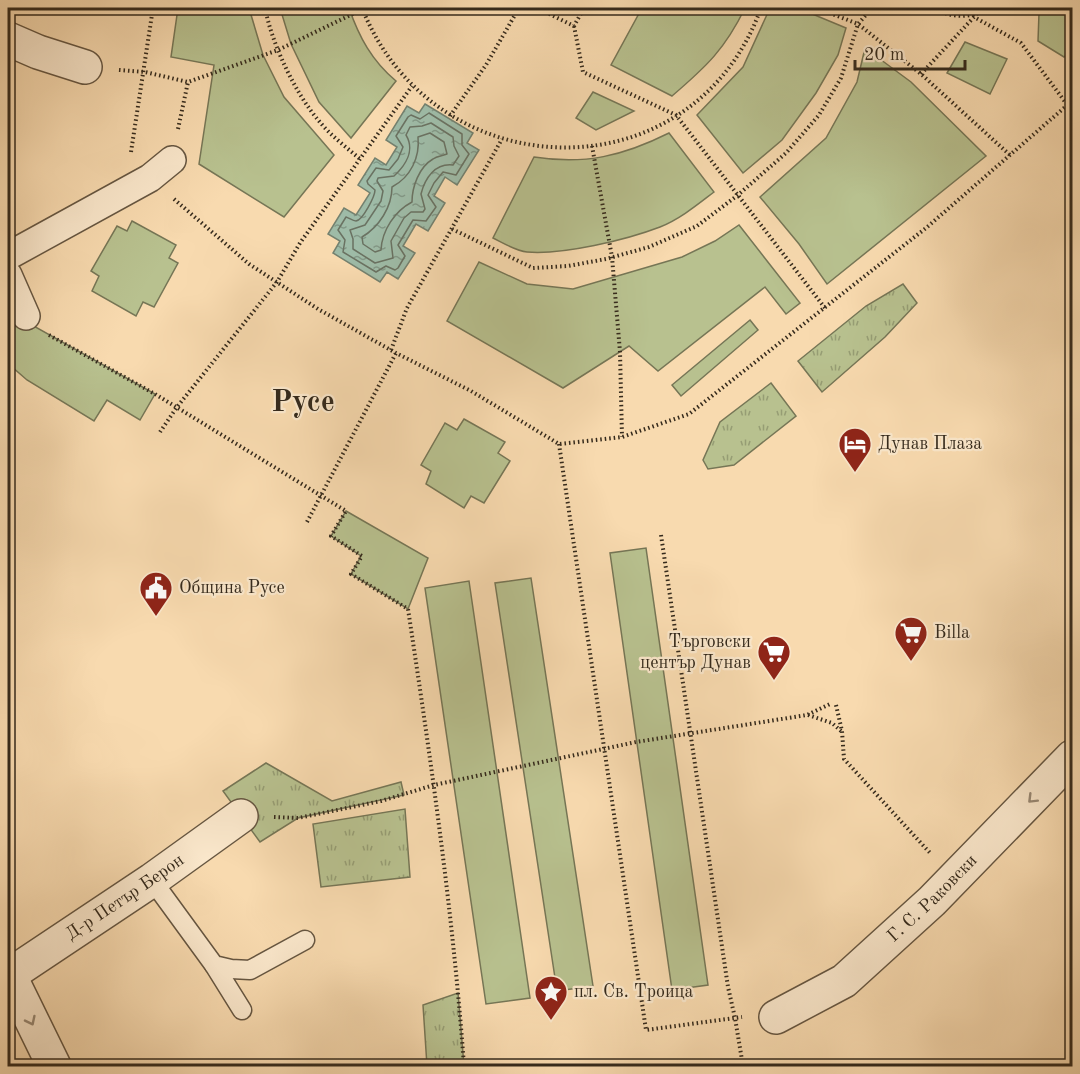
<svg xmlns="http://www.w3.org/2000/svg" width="1080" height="1074" viewBox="0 0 1080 1074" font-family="'Old Standard TT',serif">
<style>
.green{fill:#b8c18f;stroke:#767656;stroke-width:1.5}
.park{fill:url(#park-tufts);stroke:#767656;stroke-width:1.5}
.water{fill:url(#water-ripples);stroke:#74816f;stroke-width:1.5}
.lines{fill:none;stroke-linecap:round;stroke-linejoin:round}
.shore{stroke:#6a7262;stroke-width:1.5}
.service-casing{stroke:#665641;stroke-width:21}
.pedestrian-casing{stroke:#665641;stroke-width:30}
.minor-casing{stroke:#665641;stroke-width:36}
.path{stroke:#352a1c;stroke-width:4;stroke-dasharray:1.5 3;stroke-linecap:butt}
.service{stroke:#fae7cb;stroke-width:18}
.pedestrian{stroke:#fae7cb;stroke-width:27}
.minor{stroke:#fae7cb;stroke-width:33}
.oneway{stroke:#988874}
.labels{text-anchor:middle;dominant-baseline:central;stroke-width:4.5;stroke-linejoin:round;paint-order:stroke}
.poi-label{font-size:18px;fill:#352a1c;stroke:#fae7cb;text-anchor:start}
.street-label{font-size:18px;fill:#352a1c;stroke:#fae7cb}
.town-label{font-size:30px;font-weight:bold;fill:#352a1c;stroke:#fae7cb}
</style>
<defs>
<pattern id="park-tufts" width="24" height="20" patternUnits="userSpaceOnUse" patternTransform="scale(1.5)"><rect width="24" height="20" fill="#b8c18f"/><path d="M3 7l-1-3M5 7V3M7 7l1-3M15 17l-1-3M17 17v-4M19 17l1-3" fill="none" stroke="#969d74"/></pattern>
<pattern id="water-ripples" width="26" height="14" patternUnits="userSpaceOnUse" patternTransform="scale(1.5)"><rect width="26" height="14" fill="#9ebba7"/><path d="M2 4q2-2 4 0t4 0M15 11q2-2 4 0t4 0" fill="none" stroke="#829887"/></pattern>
</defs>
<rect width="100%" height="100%" fill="#f8daaf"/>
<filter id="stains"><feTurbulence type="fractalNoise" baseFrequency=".00333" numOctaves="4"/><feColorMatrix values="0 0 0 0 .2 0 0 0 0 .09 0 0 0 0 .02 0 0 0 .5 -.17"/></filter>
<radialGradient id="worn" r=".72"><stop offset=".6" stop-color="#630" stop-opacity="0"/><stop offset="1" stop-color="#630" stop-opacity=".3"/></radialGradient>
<g class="green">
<path d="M178,8H249L263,55L284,97L334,155L284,217L199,164L214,65L171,57Z"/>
<path d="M280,8H349C359,37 372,61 396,81L351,138L319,102L291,44Z"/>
<path d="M642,8H745C725,49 707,66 672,96L611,65Z"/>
<path d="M770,8H798L846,28L838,55L816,93L782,140L743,173L697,115L743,67Z"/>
<path d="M1033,8H1072V50L1064,57L1038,41L1039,13Z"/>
<path d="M965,42L1007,59L990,94L947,73Z"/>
<path d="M865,48L911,82L986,156L827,284L799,244L760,197L826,138L857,82Z"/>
<path d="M593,92L634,111L596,130L576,118Z"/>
<path d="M669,133L714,192C697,205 680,219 660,227C626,240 563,255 527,252C516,251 503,243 493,238L534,157C585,165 623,156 669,133Z"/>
<path d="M132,221L176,245L169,258L178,263L154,307L143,302L136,316L92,291L99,276L91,271L117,226L127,231Z"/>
<path d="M739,225L800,303L786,314L765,287L658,371L629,346L563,388L447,321L479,262L527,284L573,289L682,257L715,241Z"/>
<path d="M26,316L30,324L155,394L140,420L107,400L94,421L27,380L12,367L8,370V327Z"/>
<path d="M750,320L758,330L681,396L672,385Z"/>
<path d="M464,419L505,442L498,453L510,461L484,503L471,496L464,508L426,484L431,471L421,465L445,423L457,430Z"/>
<path d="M346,511L428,558L408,609L351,574L361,556L331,536Z"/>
<path d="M646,548L708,985L672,990L610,553Z"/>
<path d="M531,578L593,986L557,991L495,583Z"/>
<path d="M469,581L530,998L486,1004L425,588Z"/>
</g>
<g class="park">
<path d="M903,284L917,303L885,337L822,392L798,361L866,306Z"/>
<path d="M771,383L796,416L734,465L708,469L703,460L720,422Z"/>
<path d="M266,763L332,801L401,782L404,795L298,818L260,842L223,791Z"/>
<path d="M405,809L410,877L321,887L313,824Z"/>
<path d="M458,993L464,1066H427L423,1005Z"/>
</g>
<path class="water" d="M425,104L473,133L467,143L479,150L457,185L445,177L434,196L445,203L428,231L416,224L403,246L415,253L398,279L387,272L380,282L333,253L340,241L328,234L344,208L356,215L370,193L358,185L375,158L386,165L397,147L386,140L407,106L419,113Z"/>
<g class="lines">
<g class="shore">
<path d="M429,113L462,134V145L469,154L456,175L443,172L434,183L428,195L436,207L426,221L413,220L398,245L405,256L398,268L395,270L386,266L376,272L343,252L345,240L338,230L346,217C349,218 353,221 356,221C363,220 375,196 375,190L368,184L367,181L376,168L389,170L398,159L403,147L396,136L408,117L411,115L420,119Z"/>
<path d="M431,123L453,137L454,146L459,156L453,165C435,163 425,178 421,194L425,209L423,212H411L404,218L391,241L393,258L375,263L353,249V239L350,230L365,225L381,201L383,191L377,181L378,178L394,176C406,165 415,150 406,135L410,127L422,126Z"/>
<path d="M430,133L444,142L447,154C442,156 437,156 433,159C419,167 412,187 412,202C395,211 382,230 381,250L375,252L363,244L362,237C379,227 392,207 392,187C411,177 420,157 418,137Z"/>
</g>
<defs>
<g id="service">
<path d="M152,880L214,965L231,969L250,970L305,940"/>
<path d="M214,965L242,1010"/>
</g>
<g id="pedestrian">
<path d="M8,256L150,178L172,160"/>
<path d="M8,275L26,316"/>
</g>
<g id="minor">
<path d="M8,39L38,52L85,67"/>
<path d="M8,972L54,1066"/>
<path id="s1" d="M8,976L152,880L241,816"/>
<path id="s2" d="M776,1017L844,981L932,901L1072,757"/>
</g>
</defs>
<use href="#service" class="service-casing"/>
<use href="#pedestrian" class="pedestrian-casing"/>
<use href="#minor" class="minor-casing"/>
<g class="path">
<path d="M265,8C272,44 295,93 319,121C330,135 346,147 360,159"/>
<path d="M362,8C435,191 693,197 761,8"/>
<path d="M537,8L574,26L584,8"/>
<path d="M817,8L858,24L921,74L1011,156"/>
<path d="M933,8C955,19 969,18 992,8"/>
<path d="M574,26L583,72L676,115L825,308"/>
<path d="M119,70L145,72L188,82L278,50L363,9"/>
<path d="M921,74L974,17L1021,43L1072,111"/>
<path d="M450,116L486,65L519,8"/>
<path d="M178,129L188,82"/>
<path d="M592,146L612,257L620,352L622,437"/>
<path d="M131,152L153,8"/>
<path d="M174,199L249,264L318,309L396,353L471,391L559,444L622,437L689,414L926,228L1072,101"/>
<path d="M452,229L533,268L568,266L606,259L649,247L697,226L738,195L786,153L819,115L841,78L858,24L872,8"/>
<path d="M49,335L155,394L346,511L331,536L362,556L351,574L408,609C431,761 453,913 464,1066"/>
<path d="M391,350L407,308L502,139"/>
<path d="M160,432L177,407L277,282L300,243L412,86"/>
<path d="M559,444L646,1030L742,1017"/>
<path d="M307,522L396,353"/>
<path d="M661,535L728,987L735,1018L743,1066"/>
<path d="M836,705L842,731L844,759L931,854"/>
<path d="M808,715L832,723L841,731"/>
<path d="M274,817L298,818L381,801L434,785L636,742L807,715L830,704"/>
</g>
<use href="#service" class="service"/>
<use href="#pedestrian" class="pedestrian"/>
<use href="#minor" class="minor"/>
</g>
<defs><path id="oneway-chevron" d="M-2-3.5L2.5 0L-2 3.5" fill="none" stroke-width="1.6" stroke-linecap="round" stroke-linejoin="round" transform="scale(1.5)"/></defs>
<g class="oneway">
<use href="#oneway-chevron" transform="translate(1032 799) rotate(135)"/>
<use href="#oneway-chevron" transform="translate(31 1021) rotate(64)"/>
</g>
<defs>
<symbol id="hotel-pin" viewBox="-11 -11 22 30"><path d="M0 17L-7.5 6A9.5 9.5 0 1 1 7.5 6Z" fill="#8f2418" stroke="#fae7cb"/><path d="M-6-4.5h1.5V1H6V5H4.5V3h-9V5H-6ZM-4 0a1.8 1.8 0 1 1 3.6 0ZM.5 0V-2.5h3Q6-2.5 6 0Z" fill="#fff"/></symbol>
<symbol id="civic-pin" viewBox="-11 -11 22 30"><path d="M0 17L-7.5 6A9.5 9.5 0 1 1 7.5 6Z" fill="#8f2418" stroke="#fae7cb"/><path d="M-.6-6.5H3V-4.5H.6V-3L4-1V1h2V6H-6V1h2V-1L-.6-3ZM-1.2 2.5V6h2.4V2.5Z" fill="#fff"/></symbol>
<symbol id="supermarket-pin" viewBox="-11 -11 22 30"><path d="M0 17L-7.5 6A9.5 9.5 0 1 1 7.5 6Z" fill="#8f2418" stroke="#fae7cb"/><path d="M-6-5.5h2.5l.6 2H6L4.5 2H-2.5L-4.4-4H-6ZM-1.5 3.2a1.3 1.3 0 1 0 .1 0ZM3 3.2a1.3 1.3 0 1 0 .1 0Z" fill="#fff"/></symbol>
<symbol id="sight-pin" viewBox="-11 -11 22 30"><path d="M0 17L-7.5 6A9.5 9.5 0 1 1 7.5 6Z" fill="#8f2418" stroke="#fae7cb"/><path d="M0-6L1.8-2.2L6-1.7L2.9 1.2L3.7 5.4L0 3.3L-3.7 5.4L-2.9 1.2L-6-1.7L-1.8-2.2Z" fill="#fff"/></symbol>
</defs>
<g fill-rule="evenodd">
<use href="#hotel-pin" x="836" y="425" width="38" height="52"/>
<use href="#civic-pin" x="137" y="569" width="38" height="52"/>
<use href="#supermarket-pin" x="892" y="614" width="38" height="52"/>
<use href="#supermarket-pin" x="755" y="633" width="38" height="52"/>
<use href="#sight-pin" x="532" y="973" width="38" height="52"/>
</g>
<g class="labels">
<g class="poi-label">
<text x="878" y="444">Дунав Плаза</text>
<text x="179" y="588">Община Русе</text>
<text x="934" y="633">Billa</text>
<text x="751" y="642" text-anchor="end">Tърговски<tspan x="751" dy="21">център Дунав</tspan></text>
<text x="574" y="992">пл. Св. Троица</text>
</g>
<g class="street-label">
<text stroke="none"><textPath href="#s1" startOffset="141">Д-р Петър Берон</textPath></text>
<text stroke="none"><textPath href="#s2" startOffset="198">Г. С. Раковски</textPath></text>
</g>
<g class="town-label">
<text x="303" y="403">Русе</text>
</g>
</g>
<rect width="1080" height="1074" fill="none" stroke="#f8daaf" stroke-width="30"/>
<rect x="9" y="9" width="1062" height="1056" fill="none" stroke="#352a1c" stroke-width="3"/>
<rect x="15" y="15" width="1050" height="1044" fill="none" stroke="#352a1c" stroke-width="1.5"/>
<path d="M855 60v9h110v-9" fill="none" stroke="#352a1c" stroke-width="3"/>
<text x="864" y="60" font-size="18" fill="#352a1c" stroke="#fae7cb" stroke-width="4.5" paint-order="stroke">20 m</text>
<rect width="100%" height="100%" filter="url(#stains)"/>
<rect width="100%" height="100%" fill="url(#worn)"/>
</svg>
